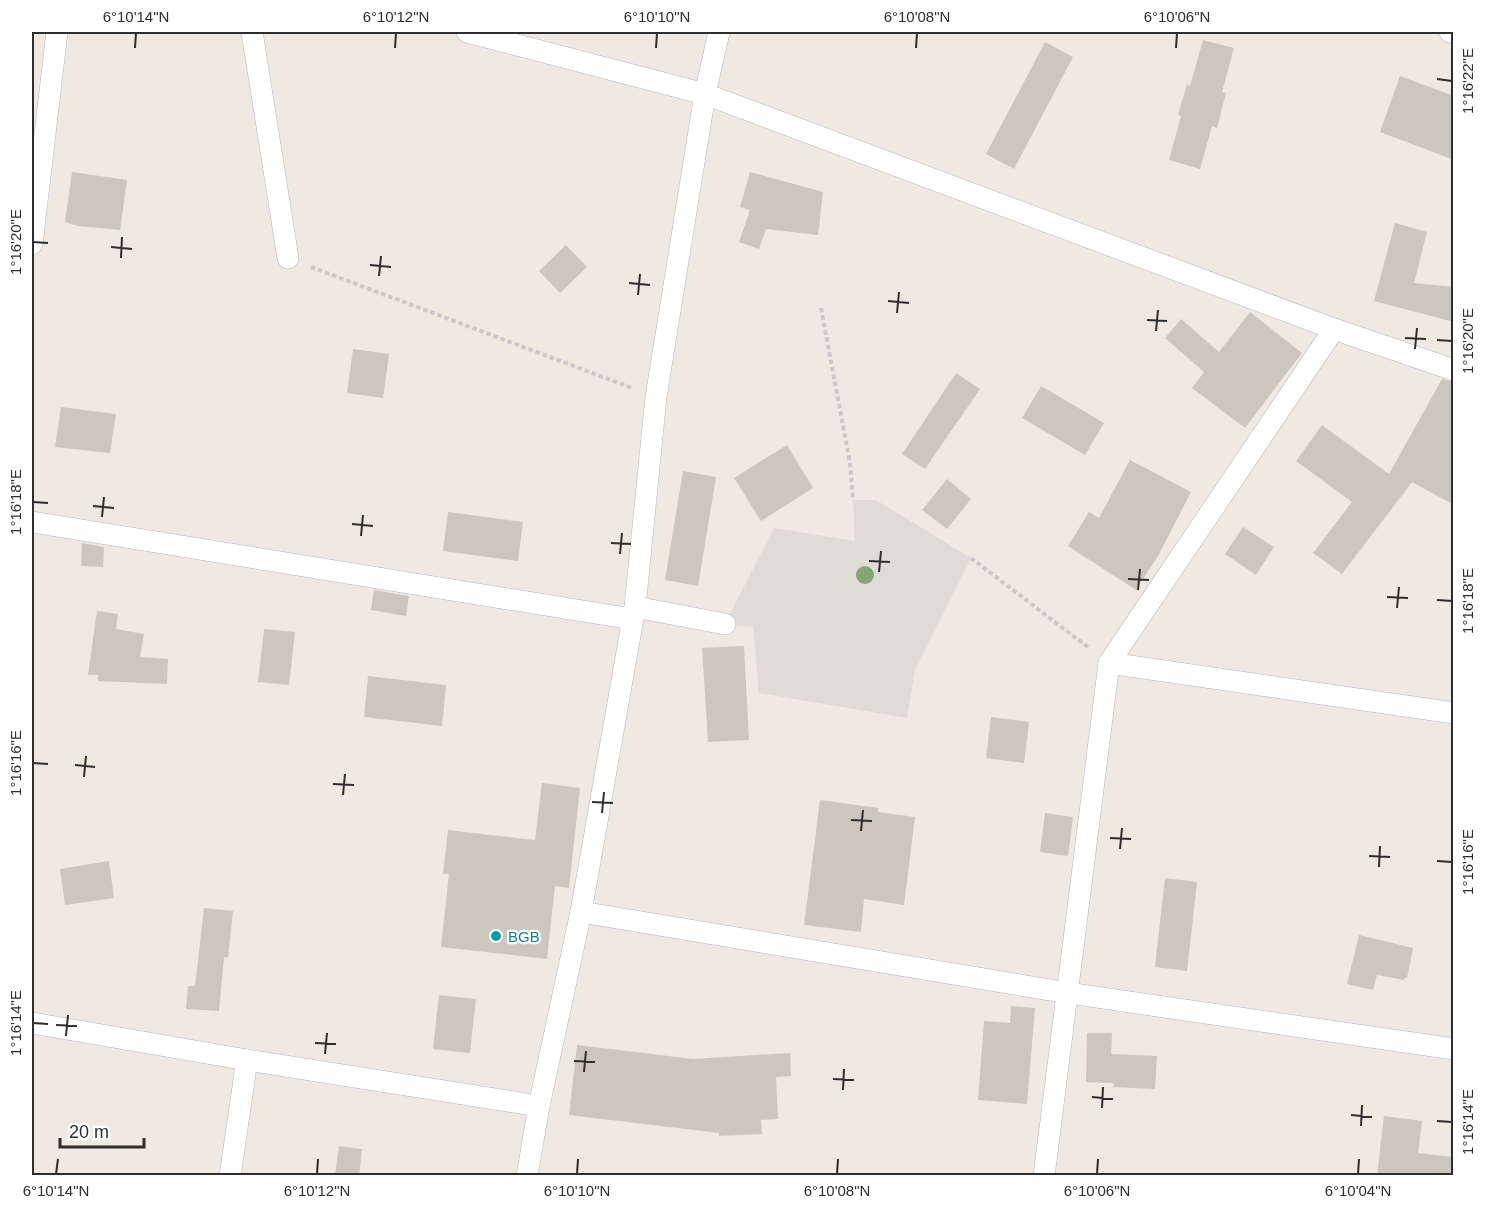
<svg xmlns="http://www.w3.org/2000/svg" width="1485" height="1207" viewBox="0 0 1485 1207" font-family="Helvetica,sans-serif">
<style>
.plaza{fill:#dfdcd8}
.building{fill:#cbc7bf}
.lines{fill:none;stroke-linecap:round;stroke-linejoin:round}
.minor-casing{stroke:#b4b7c1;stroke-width:22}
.path{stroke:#c9c9c9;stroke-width:4;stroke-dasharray:4.5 3;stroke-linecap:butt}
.minor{stroke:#fff;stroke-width:21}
.tree{fill:#84a574}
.ticks{fill:none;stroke:#2e2e2e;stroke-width:2}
.culture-dot{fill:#0f9aa8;stroke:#fff;stroke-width:2}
.labels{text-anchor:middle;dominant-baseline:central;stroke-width:4.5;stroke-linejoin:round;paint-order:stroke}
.culture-label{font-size:15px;fill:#0d838f;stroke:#fff;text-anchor:start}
.neatline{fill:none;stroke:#2e2e2e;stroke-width:2}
.ticks-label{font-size:15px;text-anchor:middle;fill:#2e2e2e}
</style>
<rect width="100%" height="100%" fill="#efe9e1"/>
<path class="plaza" d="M853,500H876L971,558L915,670L907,718L759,693L753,627L725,624L774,528L855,541Z"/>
<g class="building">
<path d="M1203,40L1234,48L1222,92L1226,93L1217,128L1212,126L1200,169L1169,160L1181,116L1178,115L1187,84L1190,86Z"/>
<path d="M1045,42L1073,57L1014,169L986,154Z"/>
<path d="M1400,76L1454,96V160L1380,132Z"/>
<path d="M72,172L127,180L120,230L78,226L65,222Z"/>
<path d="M750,172L823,192L818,235L766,229L759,249L739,242L750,210L740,207Z"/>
<path d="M1395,223L1427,232L1414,283L1454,287V322L1374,301Z"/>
<path d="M566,245L587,267L560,293L539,271Z"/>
<path d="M1250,312L1302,353L1245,428L1192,388L1204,372L1165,338L1181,319L1219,352Z"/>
<path d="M353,349L389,354L383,398L347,393Z"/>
<path d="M956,373L980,389L925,469L902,454Z"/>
<path d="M1442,379L1454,382V505L1412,482L1342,574L1313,553L1352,502L1296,461L1322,425L1389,474Z"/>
<path d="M1041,386L1104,423L1085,455L1022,418Z"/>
<path d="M61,407L116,414L110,453L55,447Z"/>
<path d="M787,445L813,488L761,521L734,478Z"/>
<path d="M1130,460L1191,492L1158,556L1136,590L1068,546L1089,512L1099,518Z"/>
<path d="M683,471L716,477L698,586L665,580Z"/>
<path d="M947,479L971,499L947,529L922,510Z"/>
<path d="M448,512L523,522L518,561L443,551Z"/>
<path d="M1243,527L1274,547L1256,575L1225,554Z"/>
<path d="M82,543L104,547L103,567L81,566Z"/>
<path d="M374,590L409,596L406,616L371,610Z"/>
<path d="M97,611L118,614L116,629L144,634L140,657L168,659L167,684L98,681V675H88Z"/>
<path d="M264,629L295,632L289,685L258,682Z"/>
<path d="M744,646L749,740L708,742L702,648Z"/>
<path d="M368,676L446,685L442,726L364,717Z"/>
<path d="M991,717L1029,722L1024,763L986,758Z"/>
<path d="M542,783L580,788L569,888L555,886L547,959L441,947L449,874H443L448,830L535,840Z"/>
<path d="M820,800L878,808V812L915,817L904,905L864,899L861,932L804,925Z"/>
<path d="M1045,813L1073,817L1068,856L1040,852Z"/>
<path d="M109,861L114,898L65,905L60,869Z"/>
<path d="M1165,878L1197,882L1187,971L1155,967Z"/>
<path d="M204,908L233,911L228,958L224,957L219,1011L186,1009L188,986H195Z"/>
<path d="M1359,935L1413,948L1407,978H1404V980L1377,975L1373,990L1347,984Z"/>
<path d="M439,995L476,999L470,1053L433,1049Z"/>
<path d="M1011,1006L1035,1008L1027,1104L978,1100L984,1021L1010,1023Z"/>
<path d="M1087,1033H1112L1111,1054L1157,1056L1155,1089L1113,1087L1114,1083L1086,1082Z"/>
<path d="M577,1045L693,1059L790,1053L791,1076L776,1077L778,1119L761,1120L762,1134L719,1136V1133L569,1115Z"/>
<path d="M1384,1116L1422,1121L1418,1153L1454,1157V1176H1377Z"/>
<path d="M339,1146L362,1149L359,1176H335Z"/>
</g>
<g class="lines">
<defs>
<g id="minor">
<path d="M252,32L288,258"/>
<path d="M467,32L705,94L1334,329L1454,370"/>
<path d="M1450,32L1454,33"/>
<path d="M32,244L57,32"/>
<path d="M32,522L632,619"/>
<path d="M635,607L725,624"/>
<path d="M1109,663L1454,713"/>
<path d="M581,912L1068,993L1454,1049"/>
<path d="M32,1023L247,1060L539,1106"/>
<path d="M230,1176L247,1060"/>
<path d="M527,1176L539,1106L581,912L635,607L656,397L705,94L719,32"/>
<path d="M1044,1176L1109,663L1334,329"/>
</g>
</defs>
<use href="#minor" class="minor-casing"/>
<g class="path">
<path d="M311,267L632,388"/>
<path d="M821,308L850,463L853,500"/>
<path d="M971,558L1089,648"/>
</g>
<use href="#minor" class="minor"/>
</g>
<circle class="tree" cx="865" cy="575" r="9"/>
<path class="ticks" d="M135,48L136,33M395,48L396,33M656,48L657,33M916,48L917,33M1176,48L1177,33M1437,79L1452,81M33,242L48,243M111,247L132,249M121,258L122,237M370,265L391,267M379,276L381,256M629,283L650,285M638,295L640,274M888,301L909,303M897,313L899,292M1147,320L1167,321M1156,331L1158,310M1405,338L1426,339M1437,340L1452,341M1415,349L1417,328M33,502L48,503M93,506L114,508M102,517L104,497M352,524L373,526M361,536L363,515M611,543L631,544M620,554L622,533M869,561L890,562M879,572L881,551M1128,579L1149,580M1138,590L1140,569M1387,597L1408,598M1437,600L1452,601M1397,608L1399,587M33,763L48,764M75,765L95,767M84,777L86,756M333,784L354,785M343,795L345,774M592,802L613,803M602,813L604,792M851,820L872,821M861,831L863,810M1110,838L1131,839M1120,849L1122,828M1369,856L1390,857M1437,861L1452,862M1379,867L1380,846M33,1023L48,1024M56,1025L77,1026M66,1036L68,1015M315,1043L336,1044M325,1054L327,1033M574,1061L595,1062M584,1072L586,1051M833,1079L854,1080M843,1090L844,1069M1092,1097L1113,1099M1102,1108L1103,1087M1351,1115L1372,1117M1437,1121L1452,1122M1361,1126L1362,1105M56,1174L58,1159M317,1174L318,1159M577,1174L578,1159M837,1174L838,1159M1097,1174L1098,1159M1358,1174L1359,1159"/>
<circle class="culture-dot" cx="496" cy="936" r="6"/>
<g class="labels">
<g class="culture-label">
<text x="508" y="936">BGB</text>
</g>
</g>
<rect width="1485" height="1207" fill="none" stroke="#ffffff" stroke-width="66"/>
<path d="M60 1138v9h84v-9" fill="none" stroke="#2e2e2e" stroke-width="3"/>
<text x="69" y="1138" font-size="18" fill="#2e2e2e" stroke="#ffffff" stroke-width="4.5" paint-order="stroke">20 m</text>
<rect x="33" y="33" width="1419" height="1141" class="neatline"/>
<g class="ticks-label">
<text x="136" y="22">6°10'14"N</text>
<text x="396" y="22">6°10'12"N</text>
<text x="657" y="22">6°10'10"N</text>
<text x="917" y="22">6°10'08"N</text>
<text x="1177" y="22">6°10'06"N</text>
<text transform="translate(1468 81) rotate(-90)" y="5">1°16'22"E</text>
<text transform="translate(16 242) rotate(-90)" y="5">1°16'20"E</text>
<text transform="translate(1468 341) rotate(-90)" y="5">1°16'20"E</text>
<text transform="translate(16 502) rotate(-90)" y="5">1°16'18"E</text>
<text transform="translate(1468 601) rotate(-90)" y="5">1°16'18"E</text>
<text transform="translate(16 763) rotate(-90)" y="5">1°16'16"E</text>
<text transform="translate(1468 862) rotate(-90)" y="5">1°16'16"E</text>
<text transform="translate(16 1023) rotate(-90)" y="5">1°16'14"E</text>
<text transform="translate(1468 1122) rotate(-90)" y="5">1°16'14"E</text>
<text x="56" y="1196">6°10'14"N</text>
<text x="317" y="1196">6°10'12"N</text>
<text x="577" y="1196">6°10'10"N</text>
<text x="837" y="1196">6°10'08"N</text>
<text x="1097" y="1196">6°10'06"N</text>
<text x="1358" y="1196">6°10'04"N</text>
</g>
</svg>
